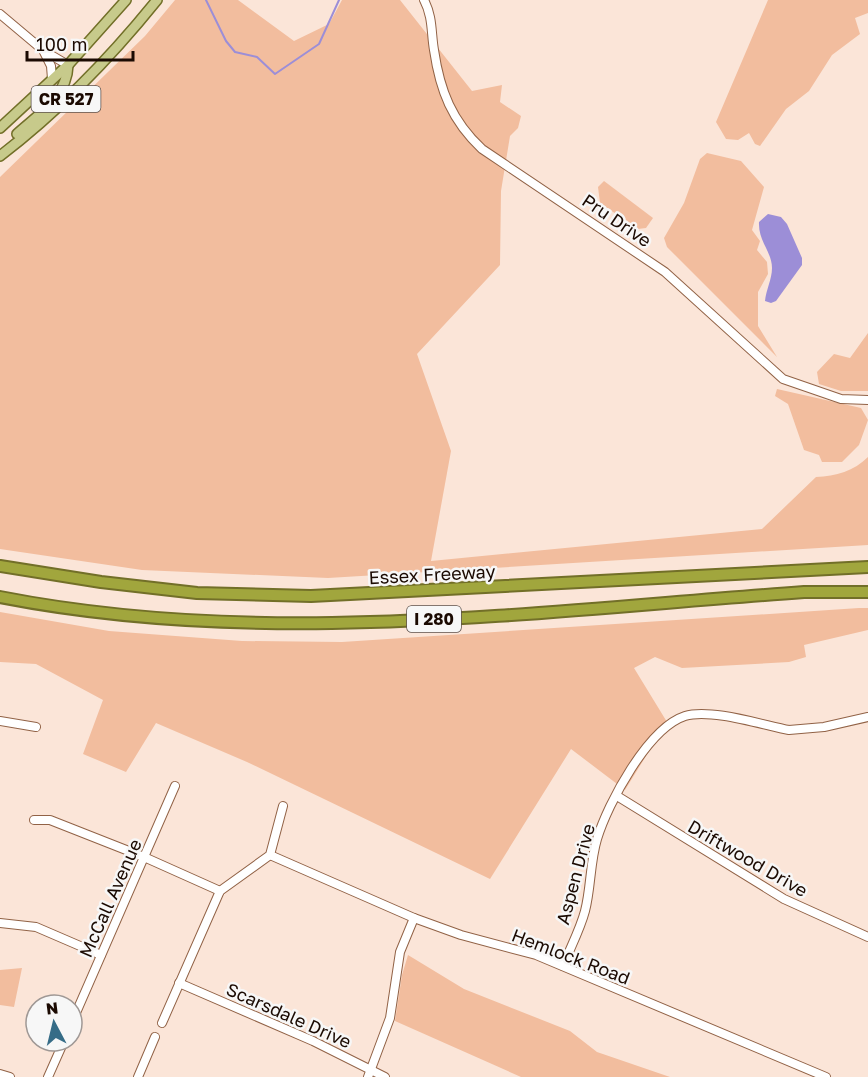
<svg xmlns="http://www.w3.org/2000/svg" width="868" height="1077" viewBox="0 0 868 1077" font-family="'Golos Text',sans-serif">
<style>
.green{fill:#f2bd9e}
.water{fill:#9c8ed7}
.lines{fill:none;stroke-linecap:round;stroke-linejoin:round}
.stream{stroke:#9c8ed7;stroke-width:2}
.minor-casing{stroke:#916246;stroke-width:10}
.major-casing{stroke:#726f28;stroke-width:12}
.highway-casing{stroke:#726f28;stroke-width:14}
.minor{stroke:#fff;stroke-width:8}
.major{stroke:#c7ca8b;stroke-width:9}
.highway{stroke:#a1a63d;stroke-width:10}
.labels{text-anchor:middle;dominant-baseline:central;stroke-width:5;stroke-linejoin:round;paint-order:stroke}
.shield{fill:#f7f7f7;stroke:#5d514c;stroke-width:1.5}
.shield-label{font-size:16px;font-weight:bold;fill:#1b0a02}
.street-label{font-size:18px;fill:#1b0a02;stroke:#f7f7f7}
</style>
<rect width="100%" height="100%" fill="#fbe5d8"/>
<g class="green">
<path d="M175,0H238L294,41L329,24L342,0H400L472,91L502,85L500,102L521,116L518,128L510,136L501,191L500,265L417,354L451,451L431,561L762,529L816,477C836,476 854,471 868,457V545L328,578L142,570L0,549V177L145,36Z"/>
<path d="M768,0H868V13L855,18L860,34L832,55L809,91L786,109L760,146L755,144L749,133L738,140L726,139L716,122Z"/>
<path d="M707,153L741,161L764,187L752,230L760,241L757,250L767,262L768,274L758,292V326L777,357L667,247L664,238L684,203L700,159Z"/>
<path d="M604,181L653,218L646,228L638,229L600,203L598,187Z"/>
<path d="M868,333V391H841L819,384L817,372L834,354L850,358Z"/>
<path d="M777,389L861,408L868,420L859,445L842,462H822L819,455L804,450L788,404L775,396Z"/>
<path d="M859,608H868V630L804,645L806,657L789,662L682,668L655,657L634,668L667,722L625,790L571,749L490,879L247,762L156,723L126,772L83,754L103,700L36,664L0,662V612L109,631L242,641L342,642Z"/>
<path d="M408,955L464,989L570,1031L597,1052L670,1077H521L395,1021L402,975Z"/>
<path d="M22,968L14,1007L0,1005V970Z"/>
</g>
<path class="water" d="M768,214L781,217L787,224L802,258V265L776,301L771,303L765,301C766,290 772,279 772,268C772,252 758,241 759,222Z"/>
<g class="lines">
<path class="stream" d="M206,0L226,41L235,52L257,57L275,74L319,44L339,0"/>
<defs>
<g id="minor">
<path d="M424,0C433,17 431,33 434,50C440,91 452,121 482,149L665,272L783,379L841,399L868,400"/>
<path d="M0,14L44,51L68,65"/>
<path d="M44,52L51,66L52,79"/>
<path d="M0,721L36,727"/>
<path d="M617,796L784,899L868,937"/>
<path d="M34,820H50L144,857L220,891"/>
<path d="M270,855L414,918L461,935L536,955L826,1077"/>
<path d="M0,923L36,927L101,955"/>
<path d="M563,966C570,948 580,930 585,911C591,888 590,862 597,839C608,803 648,728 685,716C710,708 763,725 789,730L824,727L868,717"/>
<path d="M179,983L313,1041L385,1077"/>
<path d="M72,1022L175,786"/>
<path d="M162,1023L220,891L270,855L283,806"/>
<path d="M0,1074L10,1077"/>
<path d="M48,1077L64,1041"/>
<path d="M138,1077L155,1037"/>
<path d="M368,1077L390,1018L400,952L414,918"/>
</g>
<g id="major">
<path d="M0,128L68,65L126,0"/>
<path d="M17,134C39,114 67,97 68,65"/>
<path d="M0,156C59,111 111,57 157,0"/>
</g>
<g id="highway">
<path d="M0,566L101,582L197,593L311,596L868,567"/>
<path d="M0,597C265,649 537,611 804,592H868"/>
</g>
</defs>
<use href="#minor" class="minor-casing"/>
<use href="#major" class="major-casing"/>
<use href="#highway" class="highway-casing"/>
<use href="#minor" class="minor"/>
<use href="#major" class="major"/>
<use href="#highway" class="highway"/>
</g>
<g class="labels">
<g class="shield">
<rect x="31.5" y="86" width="69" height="26" rx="4.5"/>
<rect x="407" y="606" width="54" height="26" rx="4.5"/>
</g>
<g class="shield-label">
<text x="66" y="99">CR 527</text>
<text x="434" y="619">I 280</text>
</g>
<g class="street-label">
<text transform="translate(617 220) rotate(34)">Pru Drive</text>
<text transform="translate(432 574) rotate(-3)">Essex Freeway</text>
<text transform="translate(748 858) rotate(30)">Driftwood Drive</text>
<text transform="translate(575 874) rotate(-75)">Aspen Drive</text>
<text transform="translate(110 898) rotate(-66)">McCall Avenue</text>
<text transform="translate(571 956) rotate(21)">Hemlock Road</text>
<text transform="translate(289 1015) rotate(24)">Scarsdale Drive</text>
</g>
</g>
<g transform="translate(54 1023) rotate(353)"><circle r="28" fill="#f7f7f7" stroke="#9f9895" stroke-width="1.5"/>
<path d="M0-4.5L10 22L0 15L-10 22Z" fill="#356c87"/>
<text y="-9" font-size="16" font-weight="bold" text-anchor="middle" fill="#1b0a02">N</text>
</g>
<path d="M27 51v9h106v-9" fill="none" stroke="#1b0a02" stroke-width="3"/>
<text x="36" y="51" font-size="18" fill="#1b0a02" stroke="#f7f7f7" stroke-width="4.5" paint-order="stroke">100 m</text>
</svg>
